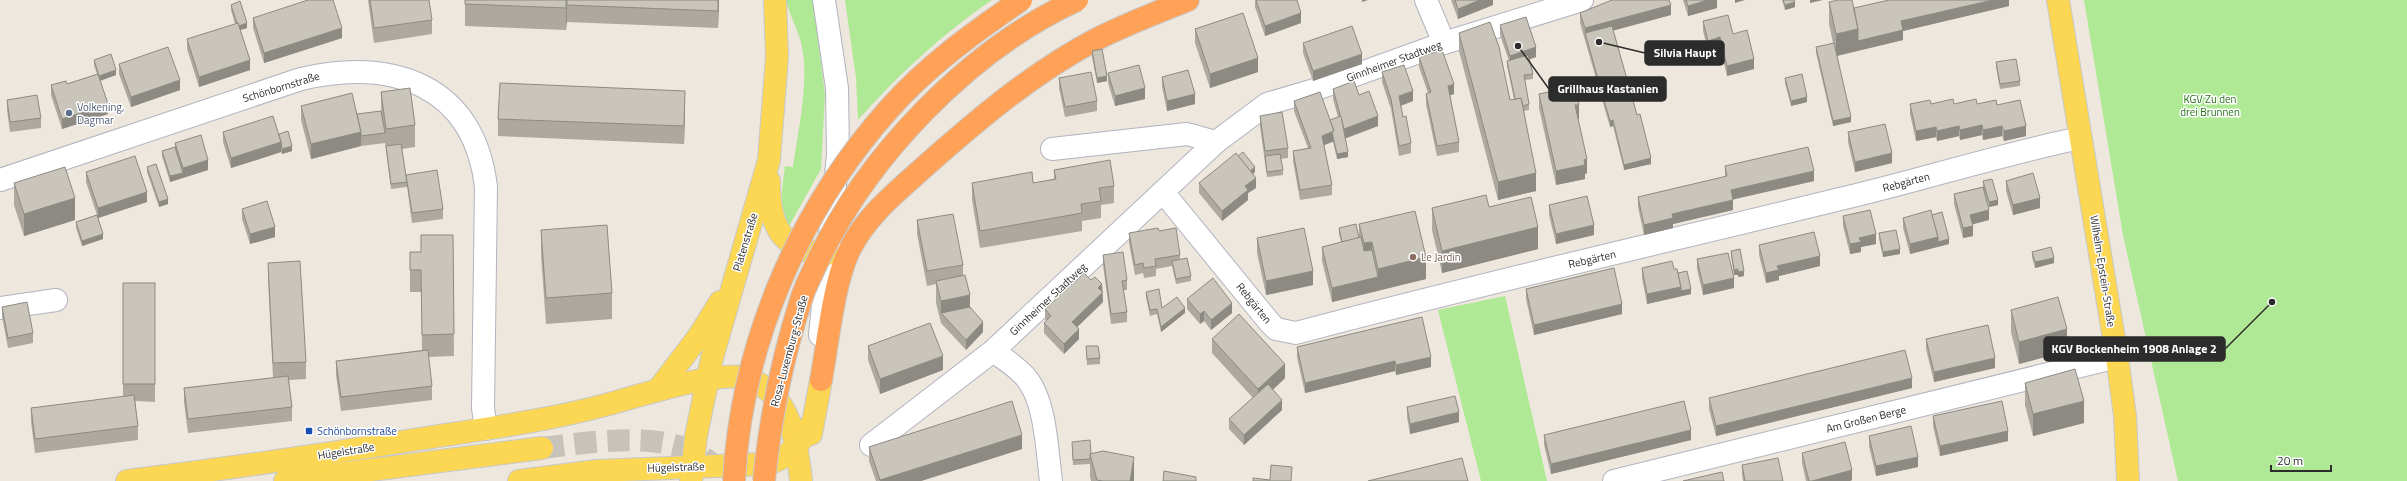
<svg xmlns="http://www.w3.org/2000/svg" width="2407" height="481" viewBox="0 0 2407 481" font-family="'Titillium Web',sans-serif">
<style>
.green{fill:#b0e995}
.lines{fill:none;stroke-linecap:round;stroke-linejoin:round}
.major-tunnel{stroke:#c7c2ba;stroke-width:22;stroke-dasharray:22 11;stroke-linecap:butt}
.minor-casing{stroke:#b1b3c0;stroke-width:24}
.major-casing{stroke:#c8c8c8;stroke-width:24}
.highway-casing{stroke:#c8c8c8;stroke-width:24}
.minor{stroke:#fff;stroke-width:22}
.major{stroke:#fcd754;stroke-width:22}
.highway{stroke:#ffa257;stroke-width:22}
.highway-bridge-casing{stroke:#c8c8c8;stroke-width:24;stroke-linecap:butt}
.highway-bridge{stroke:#ffa257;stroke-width:22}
.wall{fill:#ada9a1}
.shaded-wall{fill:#8d8a83}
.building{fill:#c9c5bb;stroke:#8d8a83}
.service-dot{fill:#5c6f8a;stroke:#fff;stroke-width:1.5}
.education-dot{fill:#8d6e63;stroke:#fff;stroke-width:1.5}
.transit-dot{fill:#1a4fb4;stroke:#fff;stroke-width:1.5}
.labels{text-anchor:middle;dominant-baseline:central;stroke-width:3;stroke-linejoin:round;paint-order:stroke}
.street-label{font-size:11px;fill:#2c2c2c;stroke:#fff}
.park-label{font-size:11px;fill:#267014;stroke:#fff}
.service-label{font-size:11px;fill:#4e5e75;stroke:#fff;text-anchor:start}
.education-label{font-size:11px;fill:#785e54;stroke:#fff;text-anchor:start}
.transit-label{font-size:11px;fill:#164399;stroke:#fff;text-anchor:start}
.leader{fill:none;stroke:#2c2c2c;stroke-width:1.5}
.callout-dot{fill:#2c2c2c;stroke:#fff;stroke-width:1.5}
.callout{fill:#2c2c2c;stroke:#2c2c2c;stroke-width:1.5}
.callout-label{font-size:12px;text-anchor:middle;font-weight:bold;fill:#fff}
</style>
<rect width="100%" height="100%" fill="#eee7dd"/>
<g class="green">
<path d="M786,0H813L825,95L821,169L788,228C779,206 782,189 785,166L793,167C798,130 808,90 803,53C801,34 790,18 786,0Z"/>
<path d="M845,0H992C942,34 898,75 858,120L856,78Z"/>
<path d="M2084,0H2407V481H2178L2123,235Z"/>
<path d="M1505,296L1547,481H1481L1438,310Z"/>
</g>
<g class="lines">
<path class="major-tunnel" d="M542,448C595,442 694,423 725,481"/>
<defs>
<g id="minor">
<path d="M1426,0L1444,43"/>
<path d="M1052,149L1187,134L1216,142"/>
<path d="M0,180L301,79C392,58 474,84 486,187L483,408L486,429"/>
<path d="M1163,192L1270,323L1276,329L1296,333C1475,285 1656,244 1836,200C1918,181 1998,155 2080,138"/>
<path d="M0,308L56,300"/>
<path d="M820,335L838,155L837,88L824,0"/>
<path d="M993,351C1004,359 1019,368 1027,379C1046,403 1047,451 1051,481"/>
<path d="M871,445L993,351L1216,142L1267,104L1311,91L1444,43L1582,0"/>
<path d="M1614,481L2117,357"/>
</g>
<g id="major">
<path d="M2058,0L2117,357L2125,416L2128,481"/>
<path d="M769,181C769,225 780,251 828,254"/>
<path d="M658,390L699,336L720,302"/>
<path d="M811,434L821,380"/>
<path d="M127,481C225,469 322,455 419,439C483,429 547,421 609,404C638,396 720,370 746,378C790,392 797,441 801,481"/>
<path d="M285,481L542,448"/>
<path d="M519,481L597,471L766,464C789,459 803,441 813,421"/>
<path d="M691,481L696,436L712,358L769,160L777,57L775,0"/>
</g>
<path id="highway" d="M821,380C828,343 834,278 851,247C867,216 896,192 922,169C976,121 1032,73 1097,39C1126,24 1158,12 1188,0"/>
</defs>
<use href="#minor" class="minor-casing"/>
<use href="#major" class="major-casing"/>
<use href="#highway" class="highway-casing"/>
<use href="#minor" class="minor"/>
<use href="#major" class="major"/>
<use href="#highway" class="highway"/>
<defs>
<g id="highway-bridge">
<path d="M734,481C741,345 798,211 889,109C927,66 974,32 1021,0"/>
<path d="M764,481C770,420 782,359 801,300C804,289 810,278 815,267C864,159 968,50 1077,0"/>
</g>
</defs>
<use href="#highway-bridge" class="highway-bridge-casing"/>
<use href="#highway-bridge" class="highway-bridge"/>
</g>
<g class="wall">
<path d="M368,0H429L432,20V34L374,43Z"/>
<path d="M465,0H719L718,28L567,22V19L566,30L465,26Z"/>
<path d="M1255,0H1297L1301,23L1265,36L1255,7Z"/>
<path d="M1451,0H1493V5L1458,19Z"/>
<path d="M1683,0H1717V8L1688,16Z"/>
<path d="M1782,0H1794L1795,7L1785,10Z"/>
<path d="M2009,0V6L1903,31V40L1837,56L1851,122L1833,126L1816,53V47L1833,43L1829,24V2L1854,8Z"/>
<path d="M231,5L247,28L240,30L250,70L199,87L187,49V39L235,24L231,10Z"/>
<path d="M1580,13L1671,15L1613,30L1651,164L1624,170L1613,126L1610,127L1580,23Z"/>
<path d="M253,18L342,38L264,63L253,28Z"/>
<path d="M1703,21L1733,34L1754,69L1727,76L1720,47L1708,51L1703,31Z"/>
<path d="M1500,25L1536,57L1530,59L1533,74V79L1525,80L1529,104V110L1524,111L1536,191L1498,200L1459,51V33L1510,100L1514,99L1507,66V61H1509L1500,35Z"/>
<path d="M1195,29L1258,72L1210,88L1195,43Z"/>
<path d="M1303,43L1362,64L1313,81L1303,53Z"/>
<path d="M1092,51L1107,81L1097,83L1092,57Z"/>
<path d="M1419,57L1454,94L1450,95L1459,142V152L1437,156L1426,104V94L1428,93L1419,67Z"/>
<path d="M94,60L116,75L100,81L108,114L62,129L51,95V85L67,84L97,74L94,65Z"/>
<path d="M1996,62L2020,81V86L2000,89L1996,67Z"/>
<path d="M119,64L180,90L131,107L119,74Z"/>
<path d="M1382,72L1413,101L1401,106L1403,117L1411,143V153L1399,156L1391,109L1382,82Z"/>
<path d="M1108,73L1145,99L1115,106L1108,83Z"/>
<path d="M1162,77L1195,104L1167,111L1162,87Z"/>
<path d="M1059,78L1097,101V111L1065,117L1059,88Z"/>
<path d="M1785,78L1807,102L1791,106L1785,83Z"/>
<path d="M1333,89L1359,95L1378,126L1345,138L1348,157L1337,159L1333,142L1324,145L1332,185V195L1300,200L1293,161V151L1308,148L1294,111V101L1330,120L1338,117L1333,99Z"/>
<path d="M381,92L415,125V147L402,149L406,181V175L443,209V219L412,223L407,186V187L391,189L385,143L361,146L311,159L301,120V106L357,114L381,111Z"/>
<path d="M1539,94L1579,119H1578L1587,173L1585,174V179L1556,185L1539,108Z"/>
<path d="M7,100L41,118V128L10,132L7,110Z"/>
<path d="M1910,104H1977L1997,105L2026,136L2004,141L2002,136L1983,140L1982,135L1960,140L1959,136L1937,141L1936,137L1916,141L1910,114Z"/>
<path d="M685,109L684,144L498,136V119Z"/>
<path d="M1260,116L1288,148V158L1281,159L1283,170V175L1267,177L1260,126Z"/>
<path d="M223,132L279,134L292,151L282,154L281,152L231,168L223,142Z"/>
<path d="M1848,132L1892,163L1855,172L1848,142Z"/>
<path d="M175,143L208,170L170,182L162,156V151L175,147Z"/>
<path d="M1725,166L1814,181L1733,199V210L1673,224V228L1644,235L1638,207V197L1725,177Z"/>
<path d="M147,167L168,204L159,207L147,172Z"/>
<path d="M1054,170L1114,186V203L1101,205V218L1082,221V231L980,248L972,200V183H1033L1054,179Z"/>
<path d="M86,172L147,202L98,218L103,239L82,246L76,228V222L97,215L86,182Z"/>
<path d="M1255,172L1253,174L1256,188L1248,193V200L1222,221L1199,193V183Z"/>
<path d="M1983,181L1998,205L1989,207L1984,191L1989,220L1973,224V236L1963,238L1954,204V194L1983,187Z"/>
<path d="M2006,181L2040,208L2013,215L2006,191Z"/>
<path d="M14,183L75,220L24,236L14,205Z"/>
<path d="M1549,205L1594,235L1556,244L1549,215Z"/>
<path d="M1489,207L1538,249L1442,273L1432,230V208Z"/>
<path d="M242,209L275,237L250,244L242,219Z"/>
<path d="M1932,215L1949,244L1910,254L1903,228V218Z"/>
<path d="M1843,216L1876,244L1861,247V252L1850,254L1843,226Z"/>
<path d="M917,220L963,265V275L970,307L983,332L966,350L941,323L936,303V284L927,286L917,234Z"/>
<path d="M1359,224L1426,279L1332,302L1322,261V247L1341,242L1339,234V228L1359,238Z"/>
<path d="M541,230L612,293V319L546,324L541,256Z"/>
<path d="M1159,231L1180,255V259L1191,276V281L1176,284L1172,266L1156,269V276L1144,278L1143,273L1135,275L1129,243V233Z"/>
<path d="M1879,233L1900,254L1883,257L1879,239Z"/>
<path d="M453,235L454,356L428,357L432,386V400L341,411L336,375V361L422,350L421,292H410V252H421Z"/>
<path d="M1257,238L1313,285L1266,295L1257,253Z"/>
<path d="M1759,245L1820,266L1779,276V280L1766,283L1759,255Z"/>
<path d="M1731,251L1744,276L1738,277V275H1734L1731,256Z"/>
<path d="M2032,252L2054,263L2035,268L2032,257Z"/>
<path d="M1103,255L1127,280V290H1123L1127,312V322L1111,324L1103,265Z"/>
<path d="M1697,259L1734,288L1703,295L1697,269Z"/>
<path d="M268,263L306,362V379L289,380L292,407V421L188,433L184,402V388L273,378L268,280Z"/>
<path d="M1642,268L1674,269L1678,273L1691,294L1647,304L1642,278Z"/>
<path d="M1091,280L1102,284L1103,302L1077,327L1079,339L1064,354L1044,333V323L1046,321L1045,319V309Z"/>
<path d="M123,283H155V402L135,401L138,426V440L35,453L31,422V408L123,397Z"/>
<path d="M1526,289L1622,314L1534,335L1526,299Z"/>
<path d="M1146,292L1162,308L1185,313L1161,332L1157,314L1150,316L1146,297Z"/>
<path d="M1187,299L1232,313L1211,330L1204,321L1200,324L1187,309Z"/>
<path d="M2,307L33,333V343L8,348L2,317Z"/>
<path d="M2011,310L2067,351L2019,364L2011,332Z"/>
<path d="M1212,339L1285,378L1273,390L1282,410L1244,445L1229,429V419L1253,398L1212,353Z"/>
<path d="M1926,339L1995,368L1934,382L1926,349Z"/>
<path d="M868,346L943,370L880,394L868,360Z"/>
<path d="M1086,346L1100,358V364L1087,365Z"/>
<path d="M1297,347L1431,367L1396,375L1395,371L1305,393L1297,357Z"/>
<path d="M2025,383L2084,423L2033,436L2025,405Z"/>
<path d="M1912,388L1716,436L1709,409V398Z"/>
<path d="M1407,407L1459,422L1410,434L1407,417Z"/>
<path d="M1933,416L2008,441L1940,456L1933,426Z"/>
<path d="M1544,435L1691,440L1551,474L1544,445Z"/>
<path d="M1869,436L1918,467L1876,476L1869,446Z"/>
<path d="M1072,442L1091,453L1134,479V481H1091L1090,476V464L1073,465Z"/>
<path d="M869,447L1022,449L921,481H876L869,461Z"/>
<path d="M1802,453L1852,480L1850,481H1806L1802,463Z"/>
<path d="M1742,465L1783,481H1743L1742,475Z"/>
</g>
<g class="shaded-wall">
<path d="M718,0H719L718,28Z"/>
<path d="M1362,0H1368L1362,2Z"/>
<path d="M1480,0H1493V5L1458,19V9Z"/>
<path d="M1708,0H1717V8L1688,16V6Z"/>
<path d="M1735,0H1745L1735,3Z"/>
<path d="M1810,0H1823L1810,3Z"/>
<path d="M1993,0H2009V6L1903,31V40L1836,56V34L1858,29L1901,21Z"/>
<path d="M1795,2V7L1785,10V5Z"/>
<path d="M567,5V19L566,30V8Z"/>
<path d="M1671,5V15L1586,38L1585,33V38V28Z"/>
<path d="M1301,13V23L1265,36V26Z"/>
<path d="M247,23V28L237,31V26Z"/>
<path d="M342,28V38L264,63V53Z"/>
<path d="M1720,37V47L1708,51V41Z"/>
<path d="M1536,47V57L1510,66V56Z"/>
<path d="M1362,54V64L1313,81V71Z"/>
<path d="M1258,58V72L1210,88V74Z"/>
<path d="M1754,59V69L1727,76V66Z"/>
<path d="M250,60V70L199,87V77Z"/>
<path d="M116,70V75L99,81V76Z"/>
<path d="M1107,76V81L1097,83V78Z"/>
<path d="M180,80V90L131,107V97Z"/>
<path d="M1454,84V94L1448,96V86Z"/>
<path d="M1145,88V99L1115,106V96Z"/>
<path d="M685,91V109L684,144V126Z"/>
<path d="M1413,91V101L1399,106V96Z"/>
<path d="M1195,94V104L1167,111V101Z"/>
<path d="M1807,97V102L1791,106V101Z"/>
<path d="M108,104V114L62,129V119Z"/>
<rect x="1575" y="105" width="4" height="14"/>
<path d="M1378,116V126L1344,139V129Z"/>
<path d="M1851,117V122L1833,126V121Z"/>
<path d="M1613,120V126L1610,127V121Z"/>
<path d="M1982,125V135L1960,140V130Z"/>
<path d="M1959,126V136L1937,141V131Z"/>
<path d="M2002,126V136L1983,140V130Z"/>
<path d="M2026,126V136L2004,141V131Z"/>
<path d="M1936,127V137L1916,141V131Z"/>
<path d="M1334,131V141L1322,146V136Z"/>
<path d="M361,132V146L311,159V144Z"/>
<path d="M281,142V152L231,168V158Z"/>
<path d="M292,146V151L282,154V149Z"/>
<path d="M1348,152V157L1337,159V154Z"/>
<path d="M1892,153V163L1855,172V162Z"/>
<path d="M1651,158V164L1624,170V165Z"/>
<path d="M1587,159V173L1585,174V179L1556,185V171L1584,160Z"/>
<path d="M208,160V170L170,182V176L183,173V168Z"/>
<path d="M1255,167V172L1248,178V173Z"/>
<path d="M1814,171V181L1731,200V190Z"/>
<path d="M1536,173V191L1498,200V182Z"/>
<path d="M1256,178V188L1248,193V200L1222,221V211L1245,186Z"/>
<path d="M147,192V202L98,218V208Z"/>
<path d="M75,198V220L24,236V214Z"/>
<path d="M2040,198V208L2013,215V205Z"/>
<path d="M168,199V204L159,207V202Z"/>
<path d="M1733,200V210L1673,224V228L1644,235V225L1672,214Z"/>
<path d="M1998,200V205L1989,207V202Z"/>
<path d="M1989,210V220L1970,225V215Z"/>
<path d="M1594,225V235L1556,244V234Z"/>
<path d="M1973,226V236L1963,238V228Z"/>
<path d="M275,227V237L250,244V234Z"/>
<path d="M1538,227V249L1442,273V251Z"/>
<path d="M103,234V239L82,246V241Z"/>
<path d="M1876,234V244L1861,247V252L1850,254V244L1859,238Z"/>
<path d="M1938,237L1949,239V244L1910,254V244Z"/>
<path d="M1372,242V264L1364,265V243Z"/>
<path d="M1900,249V254L1883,257V252Z"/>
<path d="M1820,256V266L1779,276V280L1766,283V273L1777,266Z"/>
<path d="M1426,257V279L1332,302V288L1378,277V269Z"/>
<path d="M2054,258V263L2035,268V262Z"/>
<path d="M1738,269V275H1734V270Z"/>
<path d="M1313,271V285L1266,295V281Z"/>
<path d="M1744,271V276L1738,277V272Z"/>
<path d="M1734,278V288L1703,295V285Z"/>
<path d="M1102,284L1103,302L1072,332V322L1098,288Z"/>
<path d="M1681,287L1691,289V294L1647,304V294Z"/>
<path d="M970,295V317L941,313V323V301Z"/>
<path d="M1232,303V313L1211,330V320Z"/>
<path d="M1622,304V314L1534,335V325Z"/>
<path d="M1185,308V313L1161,332V327Z"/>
<path d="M1204,311V321L1200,324V314Z"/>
<path d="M983,322V332L966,350V340Z"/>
<path d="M1079,329V339L1064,354V344Z"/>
<path d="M2067,329V351L2019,364V342Z"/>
<path d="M943,356V370L880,394V379Z"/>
<path d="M1431,357V367L1396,375V365Z"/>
<path d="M1995,358V368L1934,382V372Z"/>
<path d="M1395,361V371L1305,393V383Z"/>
<path d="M1285,364V378L1258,403V389Z"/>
<path d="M1912,378V388L1716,436V426Z"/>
<path d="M1282,400V410L1244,445V435Z"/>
<path d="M2084,401V423L2033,436V414Z"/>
<path d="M1459,412V422L1410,434V424Z"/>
<path d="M1691,430V440L1551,474V464Z"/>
<path d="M2008,431V441L1940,456V446Z"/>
<path d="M1022,435V449L921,481H880V480Z"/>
<path d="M1134,457V481H1130Z"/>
<path d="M1918,457V467L1876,476V466Z"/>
<path d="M1852,470V480L1850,481H1812Z"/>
</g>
<g class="building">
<path d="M308,0H333L342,28L264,53L253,18Z"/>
<path d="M370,0H429L432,20L374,28Z"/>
<path d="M465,0H566V8L465,4Z"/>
<path d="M567,0H718V11L567,5Z"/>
<path d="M1256,0H1297L1301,13L1265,26Z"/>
<path d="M1455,0H1480L1458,9Z"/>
<path d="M1612,0H1669L1671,5L1585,28L1580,13Z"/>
<path d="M1686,0H1708L1688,6Z"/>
<path d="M1783,0H1794L1795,2L1785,5Z"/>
<path d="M1838,0H1852L1858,29L1836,34L1829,2Z"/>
<path d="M1889,0H1993L1901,21L1903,30L1858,41V29L1854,8Z"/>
<path d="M240,1L247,23L239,26L238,23H237L231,5Z"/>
<path d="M1243,13L1258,58L1210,74L1195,29Z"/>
<path d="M1728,15L1733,34L1747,30L1754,59L1727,66L1720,37L1708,41L1703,21Z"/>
<path d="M1526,17L1536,47L1510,56L1500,25Z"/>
<path d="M1490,22L1499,47L1510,100L1521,98L1536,173L1498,182L1459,33Z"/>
<path d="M238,23L250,60L199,77L187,39Z"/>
<path d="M1352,26L1362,54L1313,71L1303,43Z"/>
<path d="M1612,26L1637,115L1640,114L1651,158L1624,165L1613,120L1610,121L1585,33Z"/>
<path d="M1834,43L1851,117L1833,121L1816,47Z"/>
<path d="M168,47L180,80L131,97L119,64Z"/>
<path d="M1102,49L1107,76L1097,78L1092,51Z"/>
<path d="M1442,50L1454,84L1448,86L1459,142L1437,146L1426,94L1431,92L1419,57Z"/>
<path d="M111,54L116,70L99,76L94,60Z"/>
<path d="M1528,55L1533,74L1524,75L1529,104L1523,106L1521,98L1515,99L1507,61Z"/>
<path d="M2016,59L2020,81L2000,84L1996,62Z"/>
<path d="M1139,65L1145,88L1115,96L1108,73Z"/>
<path d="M1404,65L1413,91L1399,96L1403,117L1406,116L1411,143L1399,146L1391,99L1382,72Z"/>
<path d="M1188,70L1195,94L1167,101L1162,77Z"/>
<path d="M1091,72L1097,101L1065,107L1059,78Z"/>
<path d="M98,74L108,104L62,119L51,85L66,81L67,84Z"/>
<path d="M1802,74L1807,97L1791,101L1785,78Z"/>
<path d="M1354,81L1359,95L1369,91L1378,116L1344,129L1333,89Z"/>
<path d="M500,83L685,91L684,126L498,119Z"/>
<path d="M1571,87L1572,92L1576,91L1579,105H1575L1587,159L1584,160L1585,165L1556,171L1539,94Z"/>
<path d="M410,88L415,125L386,129L381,92Z"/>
<path d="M1320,92L1334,131L1322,136L1332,185L1300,190L1293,151L1311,148L1294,101Z"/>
<path d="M352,93L361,132L311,144L301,106Z"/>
<path d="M37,95L41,118L10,122L7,100Z"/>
<path d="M1953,99L1954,104L1976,99L1977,104L1996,100L1997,105L2020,100L2026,126L2004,131L2002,126L1983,130L1982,125L1960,130L1959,126L1937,131L1936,127L1916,131L1910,104L1930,100L1931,104Z"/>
<path d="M381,111L385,133L361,136V132L357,114Z"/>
<path d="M1282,112L1288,148L1265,151L1260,116Z"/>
<path d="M273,116L281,142L231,158L223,132Z"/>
<path d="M1341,116L1348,152L1337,154L1332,132L1334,131L1330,120Z"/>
<path d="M1885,124L1892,153L1855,162L1848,132Z"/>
<path d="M288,131L292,146L282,149L281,142L279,134Z"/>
<path d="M201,135L208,160L183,168L175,143Z"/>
<path d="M401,144L407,182L391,184L386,146Z"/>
<path d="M175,147L183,173L170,176L162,151Z"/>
<path d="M1808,147L1814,171L1731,190L1733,200L1672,214L1673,218L1644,225L1638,197L1727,176L1725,166Z"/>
<path d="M1243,152L1255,167L1250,171L1238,156Z"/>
<path d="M1236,153L1256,178L1245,186L1248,190L1222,211L1199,183Z"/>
<path d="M1280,154L1283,170L1267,172L1265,156Z"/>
<path d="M135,156L147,192L98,208L86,172Z"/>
<path d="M1110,160L1114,186L1099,188L1101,201L1081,204L1082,213L980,231L972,183L1032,172L1033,183L1056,179L1054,170Z"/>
<path d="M156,164L168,199L159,202L147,167Z"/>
<path d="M65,167L75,198L24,214L14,183Z"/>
<path d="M437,170L443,209L412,213L406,175Z"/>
<path d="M2033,173L2040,198L2013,205L2006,181Z"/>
<path d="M1992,179L1998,200L1989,202L1983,181Z"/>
<path d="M1983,187L1989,210L1970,215L1973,226L1963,228L1954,194Z"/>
<path d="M1486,195L1489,207L1531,197L1538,227L1442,251L1432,208Z"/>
<path d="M1587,196L1594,225L1556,234L1549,205Z"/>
<path d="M267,201L275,227L250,234L242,209Z"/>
<path d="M1870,210L1876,234L1859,238L1861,242L1850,244L1843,216Z"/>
<path d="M1931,210L1938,237L1910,244L1903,218Z"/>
<path d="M1415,211L1426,257L1378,269L1372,242L1364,243L1359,224Z"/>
<path d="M1942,212L1949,239L1938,242V237L1932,215Z"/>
<path d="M953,214L963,265L927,271L917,220Z"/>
<path d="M97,215L103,234L82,241L76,222Z"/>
<path d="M1356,224L1359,238L1342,242L1339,228Z"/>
<path d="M607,225L612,293L546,298L541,230Z"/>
<path d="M1158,228L1159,231L1176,228L1180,255L1155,259L1156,266L1144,268L1143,263L1135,265L1129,233Z"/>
<path d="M1304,228L1313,271L1266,281L1257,238Z"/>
<path d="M1896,230L1900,249L1883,252L1879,233Z"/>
<path d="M1814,232L1820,256L1777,266L1779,270L1766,273L1759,245Z"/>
<path d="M421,235H453L454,334L422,335L421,270H410V252H421Z"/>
<path d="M1361,237L1364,251L1372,250L1378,277L1332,288L1322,247Z"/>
<path d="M2051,247L2054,258L2035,262L2032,252Z"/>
<path d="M1740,249L1744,271L1738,272V269L1734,270L1731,251Z"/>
<path d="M1123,252L1127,280L1122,281L1127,312L1111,314L1103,255Z"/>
<path d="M1728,253L1734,278L1703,285L1697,259Z"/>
<path d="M1187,258L1191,276L1176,279L1172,261Z"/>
<path d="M300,261L306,362L273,363L268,263Z"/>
<path d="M1672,261L1674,269H1677L1681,287L1647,294L1642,268Z"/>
<path d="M1614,268L1622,304L1534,325L1526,289Z"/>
<path d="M1687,271L1691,289L1681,291V287L1678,273Z"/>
<path d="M1084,273L1091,280L1095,277L1102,284L1098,288L1103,292L1072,322L1079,329L1064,344L1044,323L1051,316L1045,309Z"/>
<path d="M965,275L970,295L941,301L936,281Z"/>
<path d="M1213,278L1232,303L1211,320L1204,311L1200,314L1187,299Z"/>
<rect x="123" y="283" width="32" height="101"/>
<path d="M1159,289L1162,308L1177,297L1185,308L1161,327L1157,309L1150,310L1146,292Z"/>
<path d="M2058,297L2067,329L2019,342L2011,310Z"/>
<path d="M27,302L33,333L8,338L2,307Z"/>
<path d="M970,307L983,322L966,340L941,313Z"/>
<path d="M1239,314L1285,364L1258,389L1212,339Z"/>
<path d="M1422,317L1431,357L1396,365L1395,361L1305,383L1297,347Z"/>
<path d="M930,323L943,356L880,379L868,346Z"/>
<path d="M1988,325L1995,358L1934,372L1926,339Z"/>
<path d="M1086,346H1098L1100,358L1087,359Z"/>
<path d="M428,350L432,386L341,397L336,361Z"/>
<path d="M1905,350L1912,378L1716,426L1709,398Z"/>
<path d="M2075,369L2084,401L2033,414L2025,383Z"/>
<path d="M288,376L292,407L188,419L184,388Z"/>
<path d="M1268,384L1282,400L1244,435L1229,419Z"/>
<path d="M134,395L138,426L35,439L31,408Z"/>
<path d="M1455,396L1459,412L1410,424L1407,407Z"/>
<path d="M1012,401L1022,435L880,480L869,447Z"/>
<path d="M1684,401L1691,430L1551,464L1544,435Z"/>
<path d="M2002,401L2008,431L1940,446L1933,416Z"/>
<path d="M1911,426L1918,457L1876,466L1869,436Z"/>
<path d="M1090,440L1091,453L1090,454V459L1073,460L1072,442Z"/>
<path d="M1845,442L1852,470L1812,481H1809L1802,453Z"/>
<path d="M1103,451L1134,457L1130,481H1103L1097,480L1090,454Z"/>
<path d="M1462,458L1468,481H1368Z"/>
<path d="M1778,458L1783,481H1745L1742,465Z"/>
<path d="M1271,465L1292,467L1291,481H1253V478L1270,480Z"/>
<path d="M1164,471L1196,477V481H1163Z"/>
<path d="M1722,472L1724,481H1683Z"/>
</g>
<circle class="service-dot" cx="69" cy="113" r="4"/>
<circle class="education-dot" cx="1413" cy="257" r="4"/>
<rect class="transit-dot" x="305" y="427" width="8" height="8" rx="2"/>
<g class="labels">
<g class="street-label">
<text transform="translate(1394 61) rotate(-20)">Ginnheimer Stadtweg</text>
<text transform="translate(281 87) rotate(-17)">Schönbornstraße</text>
<text transform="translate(1906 182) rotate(-15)">Rebgärten</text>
<text transform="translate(745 242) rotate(-73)">Platenstraße</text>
<text transform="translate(1592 259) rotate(-13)">Rebgärten</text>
<text transform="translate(2103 271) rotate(81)">Wilhelm-Epstein-Straße</text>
<text transform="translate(1048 299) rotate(-43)">Ginnheimer Stadtweg</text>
<text transform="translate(1254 303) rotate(51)">Rebgärten</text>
<text transform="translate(789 351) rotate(-75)">Rosa-Luxemburg-Straße</text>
<text transform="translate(1866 419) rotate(-14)">Am Großen Berge</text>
<text transform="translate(346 451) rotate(-9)">Hügelstraße</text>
<text transform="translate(676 467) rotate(-2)">Hügelstraße</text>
</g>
<g class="park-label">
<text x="2210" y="99">KGV Zu den<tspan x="2210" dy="13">drei Brunnen</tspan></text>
</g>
<g class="service-label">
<text x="77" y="107">Volkening,<tspan x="77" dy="13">Dagmar</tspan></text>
</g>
<g class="education-label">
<text x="1421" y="257">Le Jardin</text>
</g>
<g class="transit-label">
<text x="317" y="431">Schönbornstraße</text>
</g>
</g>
<path class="leader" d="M1599 42L1645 53M1518 46L1549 89M2272 302L2225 349"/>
<g class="callout-dot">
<circle cx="1599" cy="42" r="4"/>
<circle cx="1518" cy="46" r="4"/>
<circle cx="2272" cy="302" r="4"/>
</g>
<g class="callout">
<rect x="1645" y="41" width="79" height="24" rx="4"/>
<rect x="1549" y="77" width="117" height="24" rx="4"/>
<rect x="2044" y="337" width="181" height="24" rx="4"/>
</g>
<g class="callout-label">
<text x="1685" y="57">Silvia Haupt</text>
<text x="1608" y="93">Grillhaus Kastanien</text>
<text x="2134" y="353">KGV Bockenheim 1908 Anlage 2</text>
</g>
<path d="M2271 465v6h60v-6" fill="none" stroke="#2c2c2c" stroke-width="2"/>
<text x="2277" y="465" font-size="12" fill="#2c2c2c" stroke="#ffffff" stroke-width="3" paint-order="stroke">20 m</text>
</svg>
